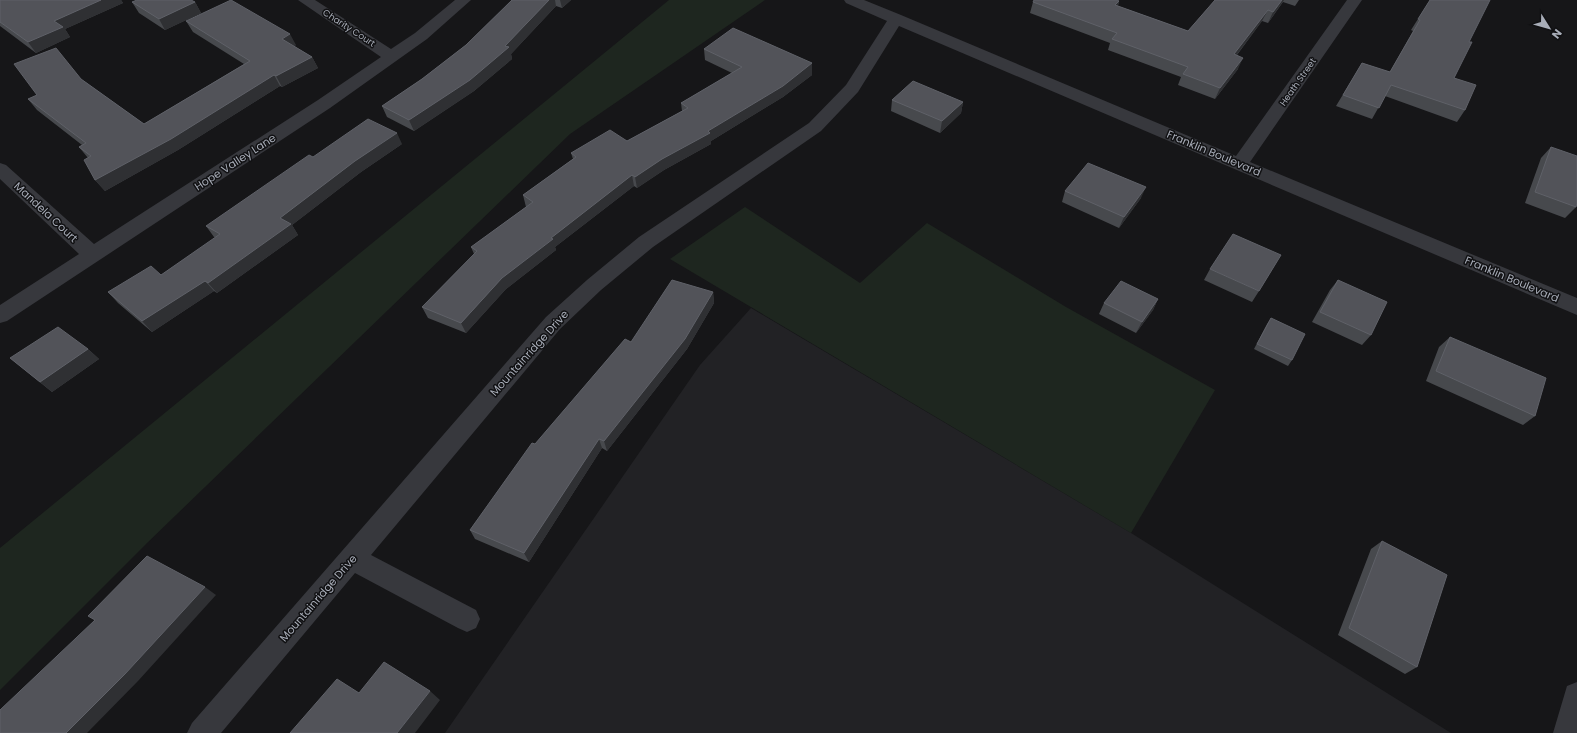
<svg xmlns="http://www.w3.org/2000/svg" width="1577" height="733" font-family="Poppins,sans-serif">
  <rect width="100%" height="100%" fill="#161618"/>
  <path fill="#222225" d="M751,308L1131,533L1451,733H445L700,365Z"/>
  <path fill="#1e261f" d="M669,0H765L570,134L146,544L0,690V548Z
    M745,207L860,283L927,223L1066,307L1215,390L1131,533L670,259Z"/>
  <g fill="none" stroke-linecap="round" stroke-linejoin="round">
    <path fill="#37383d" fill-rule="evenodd" d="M298,0H315L391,49L415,33L455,0H471L427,39L330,108L7,321L0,323V305L79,254L0,179V163L6,165L94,244L318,100L381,57Z
      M844,0H864L901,15L1236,156L1347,0H1362L1250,162L1577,298V315L899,26L858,92L821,131L653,247L601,290L560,329L371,555L476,610L480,619L476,628L467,632L458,628L355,573L221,733H187L192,723L546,317L587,280L639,237L809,123L846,85L887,21L846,3Z
      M1577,682V733H1553L1567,686Z"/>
  </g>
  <path fill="#47494d" d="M0,0H121L123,3L65,29L70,37L36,53L0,26Z
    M512,0H571L562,8L556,6L511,54L512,59L474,91L414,131L387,117L382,106L422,79L466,45Z
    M1215,0H1299L1295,6L1283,2L1268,23L1262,21L1237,55L1238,69L1215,99L1178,85L1181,77L1108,50L1110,43L1030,13L1033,2L1119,1L1118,6L1188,31Z
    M1430,0L1469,42L1454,78L1465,110L1457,122L1385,96L1372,119L1336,106L1362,63L1390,72L1413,31L1411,30Z
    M132,2H195L201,13L165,30L139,13Z
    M186,21L296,45L294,46L312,57L318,68L282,87L280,86L178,150L105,191L95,180L88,158L79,147L82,145L37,110L28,99L81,79L144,124L244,64L193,32Z
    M704,49L812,75L783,97L711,141V144L664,170L637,188L634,186L555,247L556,250L506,289L466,333L428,318L422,307L474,254L471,247L526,207L523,195L573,159L571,153L627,141L682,111L681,103L732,73L705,60Z
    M892,100L963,102L961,113L940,133L891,111Z
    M402,144L361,172L292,225L298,235L217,293L214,291L152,332L118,303L108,292L161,275L216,238L214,237L206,226L313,157Z
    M1551,147L1576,207L1565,218L1525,203L1541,158Z
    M1065,191L1141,198L1119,228L1062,202Z
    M1210,269L1259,291L1252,302L1204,280Z
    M1338,280L1371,335L1362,345L1312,322L1330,290Z
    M713,292L714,303L687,349L607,451L602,448L529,562L475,539L470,530L535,444L631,342Z
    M1158,299L1153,310L1136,333L1099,314L1104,303Z
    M1271,318L1292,360L1288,366L1254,349L1267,324Z
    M1450,337L1535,416L1523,425L1426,381L1439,347Z
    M88,349L99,359L52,392L10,358Z
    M1382,541L1417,667L1405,674L1338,635L1371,549Z"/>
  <path fill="#2f3033" d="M101,0H121L123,3L65,29L70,37L36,53L28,42L54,21Z
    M549,0H555L556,6L511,54L512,59L474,91L414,131L409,120L505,46Z
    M560,0H571L562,8Z
    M1282,0H1284L1268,23L1273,12Z
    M1119,1L1116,12L1115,5Z
    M195,2L201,13L165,30L159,19Z
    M1268,10L1262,21L1229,65L1234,54Z
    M290,34L296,45L288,50L282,39Z
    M312,57L318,68L282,87L276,76Z
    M1243,58L1238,69L1215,99L1220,88Z
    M812,63V75L783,97L711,141V144L664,170L637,188L635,177L662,159L708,131Z
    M274,75L280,86L178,150L105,191L95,180Z
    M963,102L961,113L940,133L942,121Z
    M397,133L402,144L361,172L292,225L298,235L217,293L208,283L280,218L355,161Z
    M632,175L634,186L555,247L556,250L506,289L466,333L461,323L502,278L551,238Z
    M1146,187L1141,198L1119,228L1124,217Z
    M205,281L214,291L152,332L142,321Z
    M713,292L714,303L687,349L607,451L604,441Z
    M1158,299L1153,310L1136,333L1142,322Z
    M88,349L99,359L52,392L40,382Z
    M599,439L602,448L529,562L524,553Z
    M205,587L216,595L138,681L87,733H66Z
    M430,691L440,700L415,733H397Z"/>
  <path fill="#525359" stroke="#5f6168" d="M0,0H101L54,21L63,27L28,42L0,22Z
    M137,0H191L195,2L159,19L132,2Z
    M231,0L290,34L282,39L312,57L276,76L274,75L171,139L95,180L84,160L91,156L79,147L86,143L28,99L37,95L14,64L56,48L81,79L144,124L250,61L186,21Z
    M512,0H549L505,46L509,47L470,80L409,120L382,106L422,79L466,45Z
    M1034,0H1117L1119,1L1115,5L1188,31L1215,0H1282L1273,12L1268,10L1234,54L1243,58L1220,88L1183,74L1188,67L1112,39L1117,33L1033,2Z
    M1430,0H1490L1469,42H1472L1454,78L1476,85L1465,110L1391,85L1379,108L1343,95L1362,63L1390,72L1420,20L1418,19Z
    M733,28L812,63L783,86L708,131L710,133L662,159L635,177L632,175L551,238L553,239L502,278L461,323L422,307L477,251L471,247L533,202L523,195L576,157L571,153L610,130L627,141L688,108L681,103L742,67L704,49Z
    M913,81L963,102L942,121L892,100Z
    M368,119L397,133L355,161L280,218L291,224L208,283L205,281L142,321L108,292L151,266L161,275L220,234L206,226L309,155L313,157Z
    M1551,147L1577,156V203L1576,207L1535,192Z
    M1088,163L1146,187L1124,217L1065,191Z
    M1233,234L1281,255L1259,291L1210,269Z
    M672,280L713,292L685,339L604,441L599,439L524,553L470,530L532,443L535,444L625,339L631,342Z
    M1338,280L1387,302L1371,335L1320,312Z
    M1121,281L1158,299L1142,322L1104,303Z
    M1271,318L1305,334L1292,360L1257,344Z
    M58,327L88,349L40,382L10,358Z
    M1450,337L1546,378L1535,416L1436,371Z
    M1382,541L1447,575L1417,667L1349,628Z
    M147,556L205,587L125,674L66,733H0V710L95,620L88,616Z
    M384,662L430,691L397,733H290L337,679L359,693Z"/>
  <g text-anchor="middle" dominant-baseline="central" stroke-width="3" stroke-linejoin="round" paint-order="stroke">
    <g font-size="9" fill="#a8adb8" stroke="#111113">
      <text transform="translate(349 28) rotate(33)">Charity Court</text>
      <text transform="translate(1298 82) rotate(-55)">Heath Street</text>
    </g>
    <g font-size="11" fill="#a8adb8" stroke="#111113">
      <text transform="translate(1214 153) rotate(23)">Franklin Boulevard</text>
      <text transform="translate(235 162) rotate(-33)">Hope Valley Lane</text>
      <text transform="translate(46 212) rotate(43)">Mandela Court</text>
      <text transform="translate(1512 279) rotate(23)">Franklin Boulevard</text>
      <text transform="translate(529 353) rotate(-48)">Mountainridge Drive</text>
      <text transform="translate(318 598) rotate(-49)">Mountainridge Drive</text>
    </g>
  </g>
  <g transform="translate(1549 28) rotate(127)" stroke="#111113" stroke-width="3" paint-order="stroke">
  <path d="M0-3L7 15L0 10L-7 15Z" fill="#a8adb8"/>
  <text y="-6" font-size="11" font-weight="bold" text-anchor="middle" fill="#a8adb8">N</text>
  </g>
</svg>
